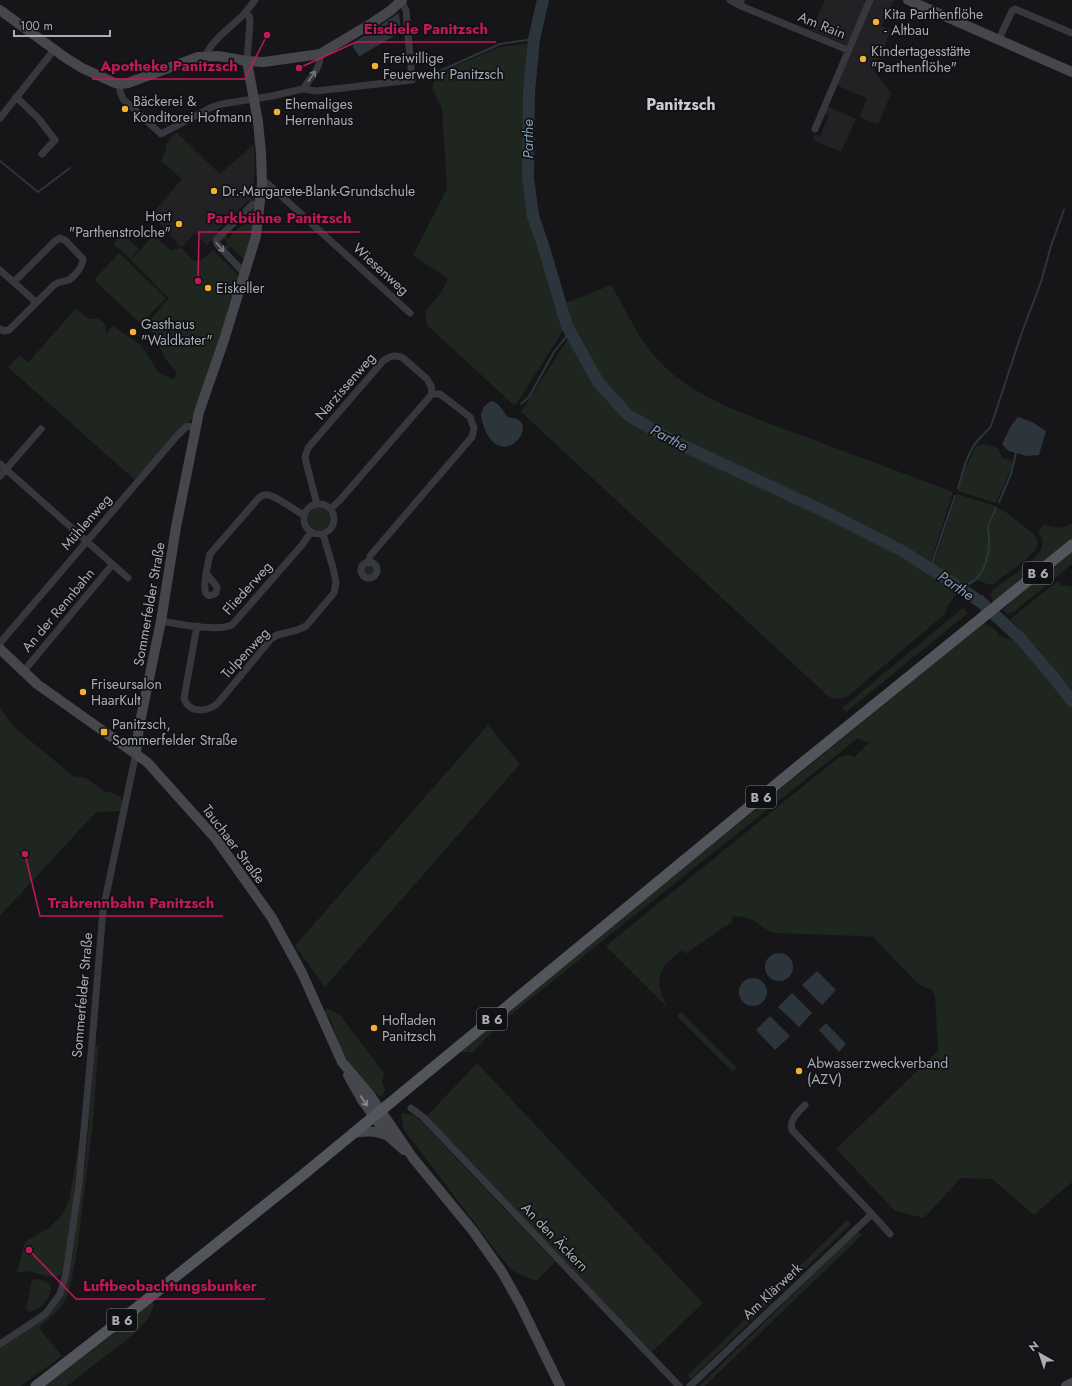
<svg xmlns="http://www.w3.org/2000/svg" width="1072" height="1386" font-family="Jost,sans-serif">
  <rect width="100%" height="100%" fill="#161618"/>
  <path fill="#222225" d="M825,0H864L871,3L873,0H894L882,26L891,30L874,71L891,93L878,125L860,117L867,98L836,85L852,47L811,30Z
    M827,106L856,119L841,152L813,140L815,134L820,136L829,115L825,113Z
    M177,133L220,174L254,144L255,161L254,188H256V199L250,203L248,201L216,232L217,234L207,245L195,233L181,248L152,214L182,179L161,161L166,154V145L171,137Z"/>
  <path fill="#1e261f" d="M532,43L525,99V175L530,217L564,329L515,406L427,325L425,311L442,291L448,279L413,255L447,189L442,108L432,88L436,74L500,47Z
    M177,133L197,155L180,171L172,170L161,161C168,150 165,141 177,133Z
    M256,209L253,234L242,266L240,264L244,260L230,246L227,250L224,247L228,243L224,239L220,243V241L225,235L228,238L252,216L249,212L251,210Z
    M122,233L139,249L131,259L113,244Z
    M153,236L171,250L181,248L194,261L202,260L213,250L240,277L194,418L184,424L135,480L8,367L20,355L28,363L76,308L88,319H99L105,325L106,333L113,326L142,346L158,372L174,380L177,372L166,360L153,333L146,325L169,298L131,260Z
    M119,253L166,298L141,324L94,280Z
    M611,285C627,311 638,339 659,361C694,400 764,421 811,439C859,457 906,474 953,492L930,564L898,546L661,431L631,413L599,377L581,348L572,326L566,303Z
    M567,340L571,342L578,357L593,379L607,397L631,421L666,441L819,512L904,559L959,591L948,605L945,614L848,696C840,699 836,700 828,696L521,412Z
    M982,444C995,447 998,445 1002,458L1014,462L996,503L958,491L965,469L976,446Z
    M957,494L995,506L1007,513L1035,535C1036,537 1038,540 1038,543C1036,556 1003,576 993,584L989,585C978,579 977,579 968,588L933,566Z
    M308 519a11 11 0 1 1 22 0a11 11 0 1 1-22 0Z
    M1072,523V540L994,603C990,598 990,593 994,589C1006,579 1039,561 1042,546C1044,540 1041,536 1038,532L1043,525C1053,527 1063,530 1072,523Z
    M1072,551V564L1014,612L1008,614L1002,610L1009,604L1008,603Z
    M362 570a8 8 0 1 1 16 0a8 8 0 1 1-16 0Z
    M1057,582L1064,586L1067,585L1072,587V691L1039,650L1010,619Z
    M963,608L968,613L846,712L842,708Z
    M984,623L996,630L999,636L1018,641L1046,671L1072,705V1182L1034,1215L992,1179L961,1178L924,1218L895,1211L836,1149L938,1051L935,996L932,990L919,985L873,937L861,936L772,933L753,920L744,917L734,916L730,919L733,921L685,954L683,950C657,968 654,978 667,1007L606,946L839,757L849,755L854,757L869,743L858,738L631,918L501,1023L473,1052H458Z
    M0,708L13,726L73,776L86,778L107,793L108,791L121,797L122,801L121,818L103,911L84,1117L66,1258L63,1274L55,1278L27,1271L17,1273L24,1245L28,1240L49,1228L61,1216L69,1201L83,1119L103,905L120,811L96,812L0,916Z
    M488,725L520,764L325,987L295,946Z
    M327,1008L339,1014L384,1073L382,1083L385,1089L382,1097C368,1092 347,1062 341,1048C335,1036 334,1022 325,1012Z
    M681,1012L736,1067L733,1072L677,1016Z
    M100,1044L98,1050L93,1123L77,1250L72,1278L68,1294L66,1299L59,1309L39,1328L62,1356L21,1386H0V1348L44,1318L61,1298L67,1283L70,1273L86,1157L95,1047Z
    M477,1063L703,1303L652,1352L426,1117Z
    M401,1113L413,1115L422,1122L555,1262L536,1281L513,1271L495,1250L403,1128Z
    M847,1220L851,1224L691,1379L688,1375Z
    M858,1231L862,1235L705,1386H699Z
    M37,1279L45,1281L51,1286C52,1298 41,1310 29,1312L26,1308L32,1280Z
    M152,1301L154,1306L148,1319L134,1334L67,1386H39Z"/>
  <path fill="#2c353c" d="M399,13L401,32L360,56H359L353,47V43Z
    M491,401C500,402 502,411 508,417C511,418 515,418 517,419C538,430 497,474 482,421C479,412 483,406 491,401Z
    M1018,417L1032,422L1046,431L1039,455L1027,456L1009,451L1002,444L1011,426Z
    M765 967a14 14 0 1 1 28 0a14 14 0 1 1-28 0Z
    M817,971L836,990L822,1005L802,985Z
    M739 992a14 14 0 1 1 28 0a14 14 0 1 1-28 0Z
    M792,993L812,1013L799,1027L778,1007Z
    M770,1016L790,1036L775,1050L756,1030Z
    M826,1023L846,1044L839,1052L819,1030Z"/>
  <g fill="none" stroke-linecap="round" stroke-linejoin="round">
    <path stroke="#2c353c" stroke-width="2" d="M435,73L500,44L534,39
      M0,161L38,192L70,168
      M521,404L529,397L554,352L570,332
      M958,488C963,472 967,453 978,440C982,435 987,432 991,426L1021,335L1041,282L1051,246L1064,210
      M999,502L1011,474L1016,453
      M930,569L955,496
      M955,584C960,584 965,585 970,583C985,576 990,552 989,537C989,534 988,531 988,528C989,520 994,515 996,508
      M971,595L983,596"/>
    <path stroke="#2c353c" stroke-width="12" d="M543,0L534,39L529,92L528,178L533,216L543,245L567,326L598,382L628,415L671,440L830,514L904,552L948,580L982,603L1021,639L1055,679L1072,701"/>
    <path stroke="#37383d" stroke-width="7" d="M730,0L741,6V0
      M741,6L848,50
      M999,39L1012,11L1015,9L1072,33
      M206,56C210,41 234,25 245,13
      M247,61L250,21L249,16L245,13L255,0
      M120,84V91L123,99L161,134L212,107L222,104L272,96L303,89C310,78 322,67 320,54
      M303,89L317,91L412,80L406,10L401,1
      M16,97L38,118L55,140L42,154
      M0,118L54,50
      M815,129L870,0
      M262,183H267L410,313
      M0,270L36,302
      M245,274L217,244L216,240L253,204L260,205
      M0,329L4,331L9,330L54,285C59,281 64,282 69,280C75,276 83,266 83,259L66,241L60,238L55,241L14,282
      M0,464L128,578
      M0,476L41,429
      M304 519a15 15 0 1 1 30 0a15 15 0 1 1-30 0Z
      M317,504L306,462L305,457L308,448L383,361C390,356 395,354 403,358L427,379L431,386L432,394
      M330,509L340,500L432,394
      M361 570a8 8 0 1 1 16 0a8 8 0 1 1-16 0Z
      M369,563L370,556L472,437L474,428L470,417L440,394H432
      M206,573L210,554L257,500C259,498 261,495 265,495C273,493 295,511 304,515
      M206,573L217,587L216,593C201,603 205,580 206,573Z
      M161,621C180,624 215,632 232,625L302,545L311,532
      M197,626L184,698C189,714 208,712 218,703L271,639L277,635L297,630L306,626L334,593L336,582L333,568L323,534
      M0,643L176,437L187,426L196,428
      M23,672L112,565
      M411,1108L423,1117L679,1386
      M872,1214L890,1234
      M0,1344L38,1319L46,1313L60,1294L66,1274L79,1184L92,1043L103,910L136,753
      M690,1386L872,1214L792,1130C789,1120 798,1112 805,1105"/>
    <path stroke="#45474d" stroke-width="10" d="M908,0L1072,72
      M0,10L66,58L82,68L115,83L120,84L128,83L198,57L218,56L247,61L264,62L320,54L372,23L390,11L402,0
      M0,649L37,684L147,762L216,839L272,918L302,973L342,1062L370,1095L413,1158L473,1231L502,1272L520,1304L560,1386
      M136,753L139,727L161,621L176,527L199,412L224,340L256,236L262,183L261,153L258,122L247,61
      M348,1075L362,1100L388,1136L404,1150
      M353,1133C368,1131 374,1130 388,1136
      M1066,1386L1072,1383"/>
    <path stroke="#53555c" stroke-width="11" d="M36,1386L125,1317L304,1174L795,769L1072,545"/>
  </g>
  <defs><path id="oneway-shaft" d="M-6 0H5M1.5-3L5.5 0L1.5 3" fill="none" stroke-width="1.6" stroke-linecap="round" stroke-linejoin="round"/></defs>
  <g stroke="#757881">
    <use href="#oneway-shaft" transform="translate(312 76) rotate(-56)"/>
    <use href="#oneway-shaft" transform="translate(220 247) rotate(49)"/>
  </g>
  <use stroke="#858993" href="#oneway-shaft" transform="translate(364 1101) rotate(57)"/>
  <g fill="#f2b134" stroke="#111113" stroke-width="1.5">
    <circle cx="876" cy="22" r="4"/>
    <circle cx="863" cy="59" r="4"/>
    <circle cx="375" cy="66" r="4"/>
    <circle cx="125" cy="109" r="4"/>
    <circle cx="277" cy="112" r="4"/>
    <circle cx="214" cy="191" r="4"/>
    <circle cx="179" cy="224" r="4"/>
    <circle cx="208" cy="288" r="4"/>
    <circle cx="133" cy="332" r="4"/>
    <circle cx="83" cy="692" r="4"/>
    <rect x="100" y="728" width="8" height="8" rx="2"/>
    <circle cx="374" cy="1028" r="4"/>
    <circle cx="799" cy="1071" r="4"/>
  </g>
  <g text-anchor="middle" dominant-baseline="central" stroke-width="3.5" stroke-linejoin="round" paint-order="stroke">
    <g fill="#111113" stroke="#7b7e86" stroke-width="1">
      <rect x="1023" y="562" width="30" height="22" rx="3"/>
      <rect x="746" y="786" width="30" height="22" rx="3"/>
      <rect x="477" y="1008" width="30" height="22" rx="3"/>
      <rect x="107" y="1309" width="30" height="22" rx="3"/>
    </g>
    <g font-size="13" font-weight="bold" fill="#a8adb8">
      <text x="1038" y="573">B 6</text>
      <text x="761" y="797">B 6</text>
      <text x="492" y="1019">B 6</text>
      <text x="122" y="1320">B 6</text>
    </g>
    <g font-size="14" fill="#a8adb8" stroke="#111113" text-anchor="start">
      <text x="884" y="14">Kita Parthenflöhe<tspan x="884" dy="16">- Altbau</tspan></text>
      <text x="871" y="51">Kindertagesstätte<tspan x="871" dy="16">"Parthenflöhe"</tspan></text>
      <text x="383" y="58">Freiwillige<tspan x="383" dy="16">Feuerwehr Panitzsch</tspan></text>
      <text x="133" y="101">Bäckerei &amp;<tspan x="133" dy="16">Konditorei Hofmann</tspan></text>
      <text x="285" y="104">Ehemaliges<tspan x="285" dy="16">Herrenhaus</tspan></text>
      <text x="222" y="191">Dr.-Margarete-Blank-Grundschule</text>
      <text x="171" y="216" text-anchor="end">Hort<tspan x="171" dy="16">"Parthenstrolche"</tspan></text>
      <text x="216" y="288">Eiskeller</text>
      <text x="141" y="324">Gasthaus<tspan x="141" dy="16">"Waldkater"</tspan></text>
      <text x="91" y="684">Friseursalon<tspan x="91" dy="16">HaarKult</tspan></text>
      <text x="112" y="724">Panitzsch,<tspan x="112" dy="16">Sommerfelder Straße</tspan></text>
      <text x="382" y="1020">Hofladen<tspan x="382" dy="16">Panitzsch</tspan></text>
      <text x="807" y="1063">Abwasserzweckverband<tspan x="807" dy="16">(AZV)</tspan></text>
    </g>
    <g font-size="14" fill="#a8adb8" stroke="#111113">
      <text transform="translate(822 25) rotate(22)">Am Rain</text>
      <text transform="translate(381 269) rotate(42)">Wiesenweg</text>
      <text transform="translate(345 386) rotate(-49)">Narzissenweg</text>
      <text transform="translate(86 522) rotate(-49)">Mühlenweg</text>
      <text transform="translate(247 588) rotate(-48)">Fliederweg</text>
      <text transform="translate(149 604) rotate(-80)">Sommerfelder Straße</text>
      <text transform="translate(58 610) rotate(-50)">An der Rennbahn</text>
      <text transform="translate(245 653) rotate(-47)">Tulpenweg</text>
      <text transform="translate(234 844) rotate(53)">Tauchaer Straße</text>
      <text transform="translate(82 995) rotate(-85)">Sommerfelder Straße</text>
      <text transform="translate(555 1237) rotate(46)">An den Äckern</text>
      <text transform="translate(772 1291) rotate(-43)">Am Klärwerk</text>
    </g>
    <g font-size="15" font-style="italic" fill="#7f9bb3" stroke="#111113">
      <text transform="translate(528 139) rotate(-90)">Parthe</text>
      <text transform="translate(669 438) rotate(28)">Parthe</text>
      <text transform="translate(956 586) rotate(34)">Parthe</text>
    </g>
    <g font-size="16" font-weight="bold" fill="#c9ccd4" stroke="#111113">
      <text x="681" y="104">Panitzsch</text>
    </g>
  </g>
  <path fill="none" stroke="#c2185b" stroke-width="1.5" d="M299 68L356 42H496M267 35L245 79H92M198 281L199 232H360M25 854L40 916H223M29 1250L76 1299H265"/>
  <g fill="#c2185b" stroke="#111113" stroke-width="1.5">
    <circle cx="299" cy="68" r="4"/>
    <circle cx="267" cy="35" r="4"/>
    <circle cx="198" cy="281" r="4"/>
    <circle cx="25" cy="854" r="4"/>
    <circle cx="29" cy="1250" r="4"/>
  </g>
  <g font-size="15" text-anchor="middle" font-weight="bold" fill="#c2185b" stroke="#111113" stroke-width="3.5" stroke-linejoin="round" paint-order="stroke">
    <text x="426" y="34">Eisdiele Panitzsch</text>
    <text x="169" y="71">Apotheke Panitzsch</text>
    <text x="279" y="223">Parkbühne Panitzsch</text>
    <text x="131" y="908">Trabrennbahn Panitzsch</text>
    <text x="170" y="1291">Luftbeobachtungsbunker</text>
  </g>
  <g transform="translate(1040 1354) rotate(321)" stroke="#111113" stroke-width="3" paint-order="stroke">
  <path d="M0-3L7 15L0 10L-7 15Z" fill="#a8adb8"/>
  <text y="-6" font-size="11" font-weight="bold" text-anchor="middle" fill="#a8adb8">N</text>
  </g>
  <path d="M14 30v6h96v-6" fill="none" stroke="#a8adb8" stroke-width="2"/>
  <text x="20" y="30" font-size="12" fill="#a8adb8" stroke="#111113" stroke-width="3" paint-order="stroke">100 m</text>
</svg>
